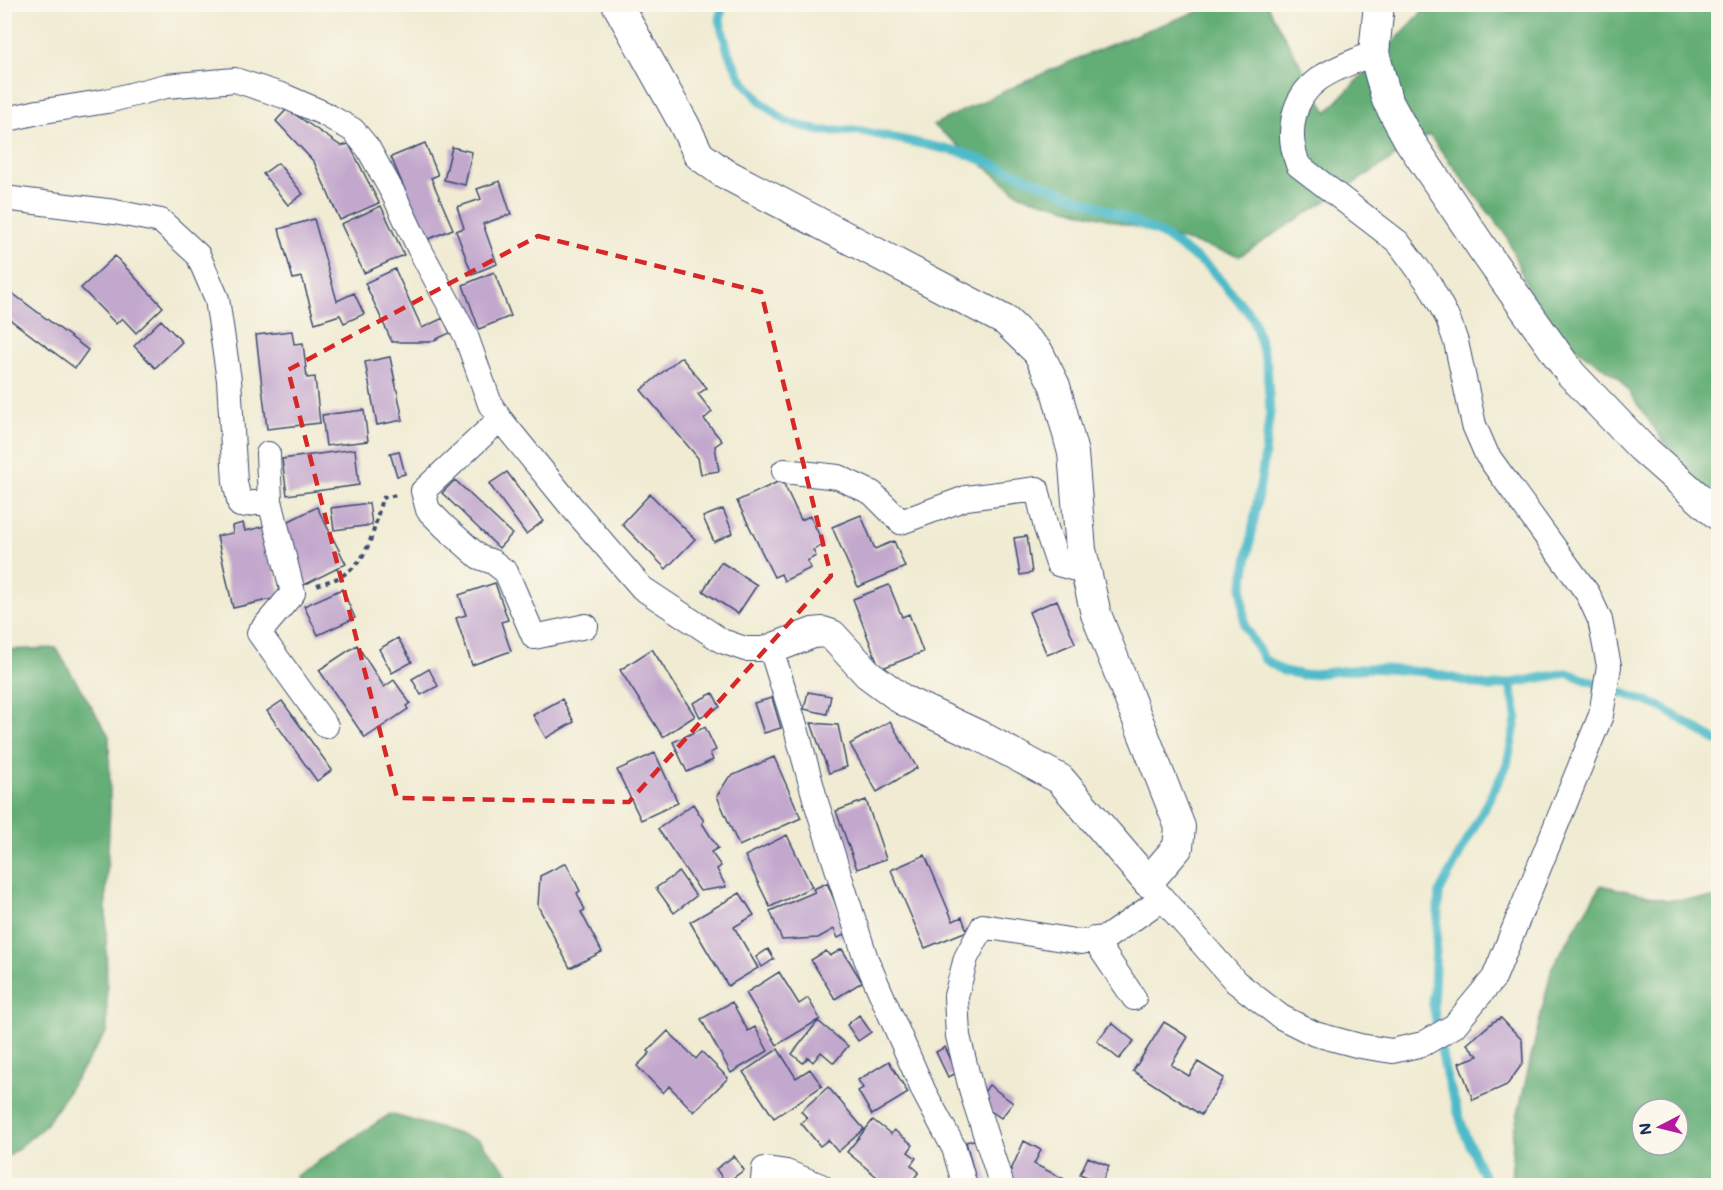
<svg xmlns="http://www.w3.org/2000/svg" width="1723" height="1190" font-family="Mali,sans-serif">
  <rect width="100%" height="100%" fill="#fbf7ec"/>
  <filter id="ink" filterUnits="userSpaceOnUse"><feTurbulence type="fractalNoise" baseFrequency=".0167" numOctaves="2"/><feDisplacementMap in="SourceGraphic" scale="12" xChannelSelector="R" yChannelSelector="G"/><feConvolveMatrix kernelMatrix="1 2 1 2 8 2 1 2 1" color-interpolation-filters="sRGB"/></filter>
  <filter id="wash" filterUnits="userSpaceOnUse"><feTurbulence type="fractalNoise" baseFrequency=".008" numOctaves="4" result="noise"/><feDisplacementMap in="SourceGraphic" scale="24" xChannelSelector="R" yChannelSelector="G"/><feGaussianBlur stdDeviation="1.35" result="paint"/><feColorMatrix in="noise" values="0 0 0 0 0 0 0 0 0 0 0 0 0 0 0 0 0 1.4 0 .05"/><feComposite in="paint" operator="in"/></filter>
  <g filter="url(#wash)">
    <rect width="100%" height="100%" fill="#f0ebd2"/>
    <path fill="#63ae76" stroke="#3f6e6a" stroke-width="1.5" fill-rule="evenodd" d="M1217,5H1267L1327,112L1424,10L1427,5H1718V504L1682,468L1620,379L1543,326L1506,235L1429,135L1240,256L1020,195L933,125C1026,80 1119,38 1217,5Z
      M56,648L109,736L110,808L106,895L107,1031L46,1125L5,1159V650Z
      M1601,885L1667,900L1718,898V1185H1511L1513,1135L1552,967ZM1642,1109H1678V1145H1642Z
      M390,1114L479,1140L519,1185H294L296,1176Z"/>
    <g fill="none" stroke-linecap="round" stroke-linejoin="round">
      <path stroke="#4ebac9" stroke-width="9" d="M722,4L720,22L728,52L742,79L761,102L785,121L819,131H861L964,153L1101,207L1158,232L1209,267L1253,318L1267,365L1270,412L1263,468L1242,590L1245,627L1264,659L1283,671L1303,675L1369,668L1427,672L1490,687L1567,673L1659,706L1718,742
        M1488,1186L1465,1134L1446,1075L1433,1005L1439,893L1507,765L1517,716L1510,684"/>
    </g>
    <g id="blocks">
      <path fill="#c3a8cd" d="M287,109L341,146L349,144L379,203L340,220L314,162L276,121Z
        M425,143L438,175L431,178L453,229L426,240L391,157Z
        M452,147L472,152L465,185L444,180Z
        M278,163L303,194L288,205L263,174Z
        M500,181L511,214L483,224L497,264L472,274L456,231L464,228L457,207L481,199L477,189Z
        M381,206L404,255L364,273L341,224Z
        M314,219L337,301L354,293L364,314L344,323L340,315L315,323L302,277L293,279L279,229Z
        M115,256L163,307L136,333L122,318L116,324L81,288Z
        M395,269L422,328L443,318L450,333L430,342H392L365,283Z
        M494,272L511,316L479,329L463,285Z
        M12,293L88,350L75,368L4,315V303Z
        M161,320L182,342L155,368L134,346Z
        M292,331L294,344L303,343L307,378L315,377L320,423L267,429L256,335Z
        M390,357L403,420L377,425L365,362Z
        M681,357L707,388L698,394L712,412L704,419L722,441L715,446L719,471L701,474L698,458L641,390Z
        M364,410L368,441L326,446L322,415Z
        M355,449L359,485L287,495L282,459Z
        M399,451L405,474L397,476L390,453Z
        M507,472L543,521L526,534L489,484Z
        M455,480L512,534L499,548L442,493Z
        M782,480L801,520L810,516L824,545L813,550L816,556L807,561L811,568L784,581L781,574L774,577L737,501Z
        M650,494L695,539L666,569L622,524Z
        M369,503L372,525L334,530L331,508Z
        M317,507L346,564L304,585L286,548L283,524Z
        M723,509L733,533L714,542L703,517Z
        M861,515L875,549L894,541L905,567L858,587L832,527Z
        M243,523L245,531L266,526L281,597L233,608L217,536L233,533L232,526Z
        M1027,536L1032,573L1020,575L1014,538Z
        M721,562L757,585L738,614L703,591Z
        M495,583L508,620L501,622L511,651L472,665L456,618L466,615L459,595Z
        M889,585L902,617L909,614L923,652L880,669L853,599Z
        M342,589L355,618L318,635L304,606Z
        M1057,600L1075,643L1047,655L1029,612Z
        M398,638L412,662L392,673L379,649Z
        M357,645L384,687L394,680L410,703L406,706L408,709L365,738L319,670Z
        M652,649L695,716L663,737L620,670Z
        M429,669L438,686L421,695L412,679Z
        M808,692L831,696L827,714L804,709Z
        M713,693L720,707L700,717L693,703Z
        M772,698L781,728L764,733L754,703Z
        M562,699L574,722L546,738L533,715Z
        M282,701L332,770L317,781L267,711Z
        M890,721L917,768L877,792L850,744Z
        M811,723L838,725L847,767L829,773Z
        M705,727L716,750L710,753L713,760L687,772L673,742Z
        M655,753L678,803L641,820L617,770Z
        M774,757L801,818L739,846L717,796L729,777Z
        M866,800L886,859L857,869L836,811Z
        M693,804L704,821L702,823L718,848L711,852L721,866L717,869L726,887L700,891L658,829Z
        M787,835L812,887L770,907L745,856Z
        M925,855L953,921L962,917L967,931L925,948L891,870Z
        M566,863L580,891L577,893L585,910L581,912L602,952L570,968L538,906L540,876Z
        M679,872L696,896L674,913L656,888Z
        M827,883L848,933L838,938L834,929L818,938L782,940L770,911L815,892L813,889Z
        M740,893L754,915L734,927L758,968L728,986L690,922Z
        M768,949L774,959L762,967L756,957Z
        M842,949L862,982L835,999L811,960L826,951L830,956Z
        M779,972L799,1004L808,998L820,1019L777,1045L746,993Z
        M732,1002L748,1031L755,1027L768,1051L731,1073L701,1019Z
        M859,1015L871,1032L858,1041L847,1025Z
        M1501,1018L1522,1040L1523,1063L1507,1085L1473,1100L1459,1063L1478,1056L1467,1044L1493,1022Z
        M818,1021L848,1046L834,1063L821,1052L813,1062L808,1057L803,1063L792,1054Z
        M1164,1022L1188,1037L1171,1065L1189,1076L1198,1062L1224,1078L1201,1115L1133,1071Z
        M1112,1023L1134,1041L1119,1059L1097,1041Z
        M668,1031L696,1059L702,1052L728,1078L694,1112L669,1086L663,1093L637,1066L650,1053L648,1051Z
        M945,1047L957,1073L948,1077L936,1052Z
        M778,1049L796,1078L810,1069L822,1086L774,1118L743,1072Z
        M889,1061L908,1093L872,1115L858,1091L863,1088L858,1080Z
        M989,1085L1013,1103L1001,1118L988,1109L982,1095Z
        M828,1087L864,1129L838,1152L828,1140L820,1146L801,1123L807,1118L801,1111Z
        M873,1120L891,1134L894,1130L913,1145L908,1152L916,1158L911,1165L919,1172L908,1186H888L847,1152Z
        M978,1139L989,1181L977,1184L966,1142Z
        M1024,1141L1041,1150L1034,1164L1078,1186H1016V1184L1007,1179Z
        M734,1156L744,1170L726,1183L716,1169Z
        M1088,1157L1109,1166L1100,1186L1087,1185L1090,1178L1080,1174Z"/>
    </g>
  </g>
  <g filter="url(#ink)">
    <use href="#blocks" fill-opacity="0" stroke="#3b4b6f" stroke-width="1.5"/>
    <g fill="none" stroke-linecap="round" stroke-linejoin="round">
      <g stroke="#3b4b6f" stroke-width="26">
        <path id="minor" d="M4,120L38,112L107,101L166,86L235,80L284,96L323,113L353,130L368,148L394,195L419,248L466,336L490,404L500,419L570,505L642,588L722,641L745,649H771L795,725L816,802L866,959L924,1092L954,1148L965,1186
          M4,198L115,212L161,221L198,255L217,299L229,380L235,482L240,505L270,501
          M500,419L423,491L428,510L446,528L479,557L493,562L506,572L534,637L586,626
          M268,454L270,501L293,593L259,633L326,726
          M784,471L838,477L872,493L901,522L966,498L1037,489L1046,528L1058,564L1086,572
          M1148,882L1236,982L1281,1017L1315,1034L1360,1046L1392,1051L1423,1044L1454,1026L1494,978L1601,715L1609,666L1600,620L1588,594L1487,455L1474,425L1456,342L1448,319L1430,285L1398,242L1298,165C1292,147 1290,134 1294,116C1303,76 1340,68 1374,53
          M1094,939L1134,998
          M767,1186L763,1180L764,1169L786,1172L821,1186
          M1002,1186L972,1093L958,1036L956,996L966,958L983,926L1081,942L1107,937L1162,899"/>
      </g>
      <g stroke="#3b4b6f" stroke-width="32">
        <path id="tertiary" d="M617,4L684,124L699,155L722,172L1006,321L1038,352L1055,386L1073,453L1081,550L1096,614L1180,827L1178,847L1148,882L1060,779L980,736L903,700L868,674L832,635L823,632L813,633L771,649
          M1379,4L1374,53L1387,100L1409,140L1482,248L1571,374L1641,447L1718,515"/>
      </g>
      <path stroke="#3b4b6f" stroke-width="4" stroke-dasharray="4.5 4.5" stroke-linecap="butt" d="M317,585C325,582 336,580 343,575C370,560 375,525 382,498L397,495"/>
      <use href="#minor" stroke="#fff" stroke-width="24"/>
      <use href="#tertiary" stroke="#fff" stroke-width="30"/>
    </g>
  </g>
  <path fill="none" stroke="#d62828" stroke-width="4.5" stroke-dasharray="12 8" stroke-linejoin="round" d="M538,236L761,292L831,576L629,802L397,798L288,370Z"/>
  <rect width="1723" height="1190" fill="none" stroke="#fbf7ec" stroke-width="24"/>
  <g transform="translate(1660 1127) rotate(263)"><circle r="28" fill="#fbf7ec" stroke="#a1a7b3" stroke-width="1.5"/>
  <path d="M0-4.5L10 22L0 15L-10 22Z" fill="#b5179e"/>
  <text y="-9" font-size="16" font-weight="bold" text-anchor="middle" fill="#1b2f5e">N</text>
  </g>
</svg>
